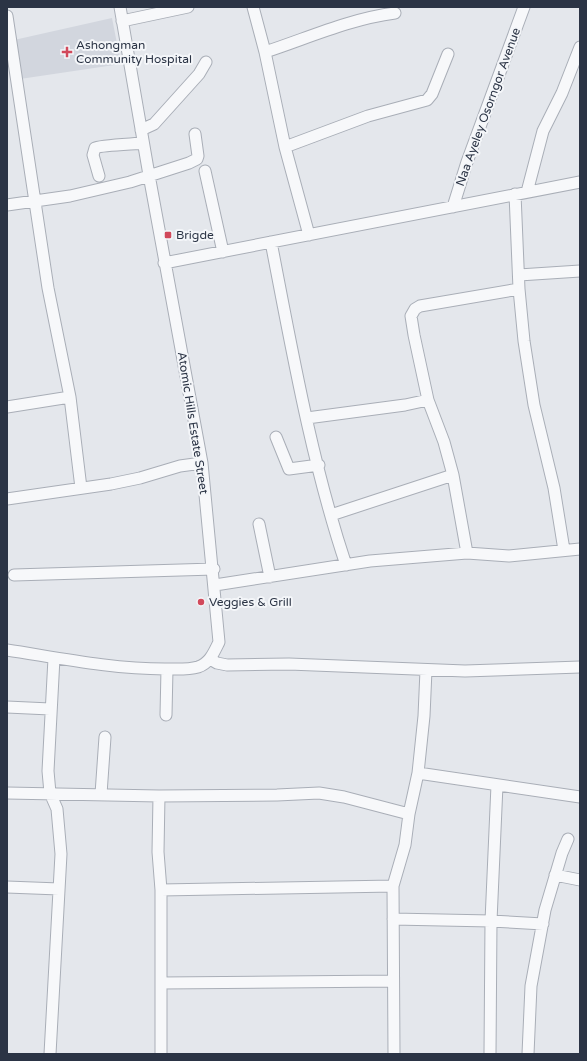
<svg xmlns="http://www.w3.org/2000/svg" width="587" height="1061" font-family="'Varela Round',sans-serif">
  <rect width="100%" height="100%" fill="#e4e7ec"/>
  <path fill="#d2d6de" d="M112,18L121,64L20,79L14,40Z"/>
  <g fill="none" stroke-linecap="round" stroke-linejoin="round">
    <g stroke="#a9aeb7" stroke-width="13">
      <path id="minor" d="M253,7L265,52L285,147L309,235
        M7,16L48,288L70,397L81,488
        M122,21L188,7
        M265,52C308,38 349,19 395,13
        M141,130L154,124L199,74L206,62
        M285,147L368,116L427,100L432,94L448,54
        M205,171L223,252
        M99,176L93,155L95,148C100,145 134,144 143,143
        M527,192L543,131L562,93L580,47
        M515,194L519,289L524,341L534,405L554,488L564,550
        M7,205L70,196L130,182L189,163L197,159L198,156L195,134
        M453,207L467,162L524,7
        M271,242C292,350 311,460 346,565
        M164,263L580,182
        M519,275L580,271
        M7,407L70,397
        M307,418L405,405L428,400
        M276,437L289,469L319,465
        M7,499L111,484L140,478L180,466L202,463
        M331,515L453,475
        M259,524L270,577
        M467,553L453,475L444,442L428,400L414,335L411,316L415,309L420,306L519,289
        M14,575L214,569
        M215,585L370,561L467,553L509,556L580,549
        M7,650C59,658 112,669 165,669C176,669 188,670 198,667C210,663 214,652 219,642L202,463L149,175L120,7
        M210,659L217,663L227,665L289,664L465,671L580,667
        M7,707L50,709
        M166,715L167,669
        M418,773L580,797
        M497,785L491,921L543,924
        M7,793L159,796L277,795L319,793L344,797L409,814
        M101,794L105,737
        M159,796L158,852L161,890V1054
        M555,875L580,880
        M7,887L59,889
        M161,890L393,886
        M393,919L491,921L490,1054
        M161,983L393,981
        M50,1054L61,854L57,809L50,793L48,771L54,658
        M394,1054L393,886L405,845L409,814L418,773L424,716L426,670
        M528,1054L531,986L545,910L562,853L568,839"/>
    </g>
    <use href="#minor" stroke="#f7f8fa" stroke-width="11"/>
  </g>
  <g fill="#d1495b" stroke="#f4f6f9" stroke-width="1.5">
    <path d="M65 46h4v4h4v4h-4v4h-4v-4h-4v-4h4z"/>
    <rect x="164" y="231" width="8" height="8" rx="2"/>
    <circle cx="201" cy="602" r="4"/>
  </g>
  <g text-anchor="middle" dominant-baseline="central" stroke-width="4" stroke-linejoin="round" paint-order="stroke">
    <g font-size="12" fill="#2b3445" stroke="#f4f6f9" text-anchor="start">
      <text x="76" y="45">Ashongman<tspan x="76" dy="14">Community Hospital</tspan></text>
      <text x="176" y="235">Brigde</text>
      <text x="209" y="602">Veggies &amp; Grill</text>
    </g>
    <g font-size="12" fill="#2b3445" stroke="#f4f6f9">
      <text transform="translate(488 107) rotate(-70)">Naa Ayeley Osorngor Avenue</text>
      <text transform="translate(193 423) rotate(81)">Atomic Hills Estate Street</text>
    </g>
  </g>
  <rect width="587" height="1061" fill="none" stroke="#2b3445" stroke-width="16"/>
</svg>
